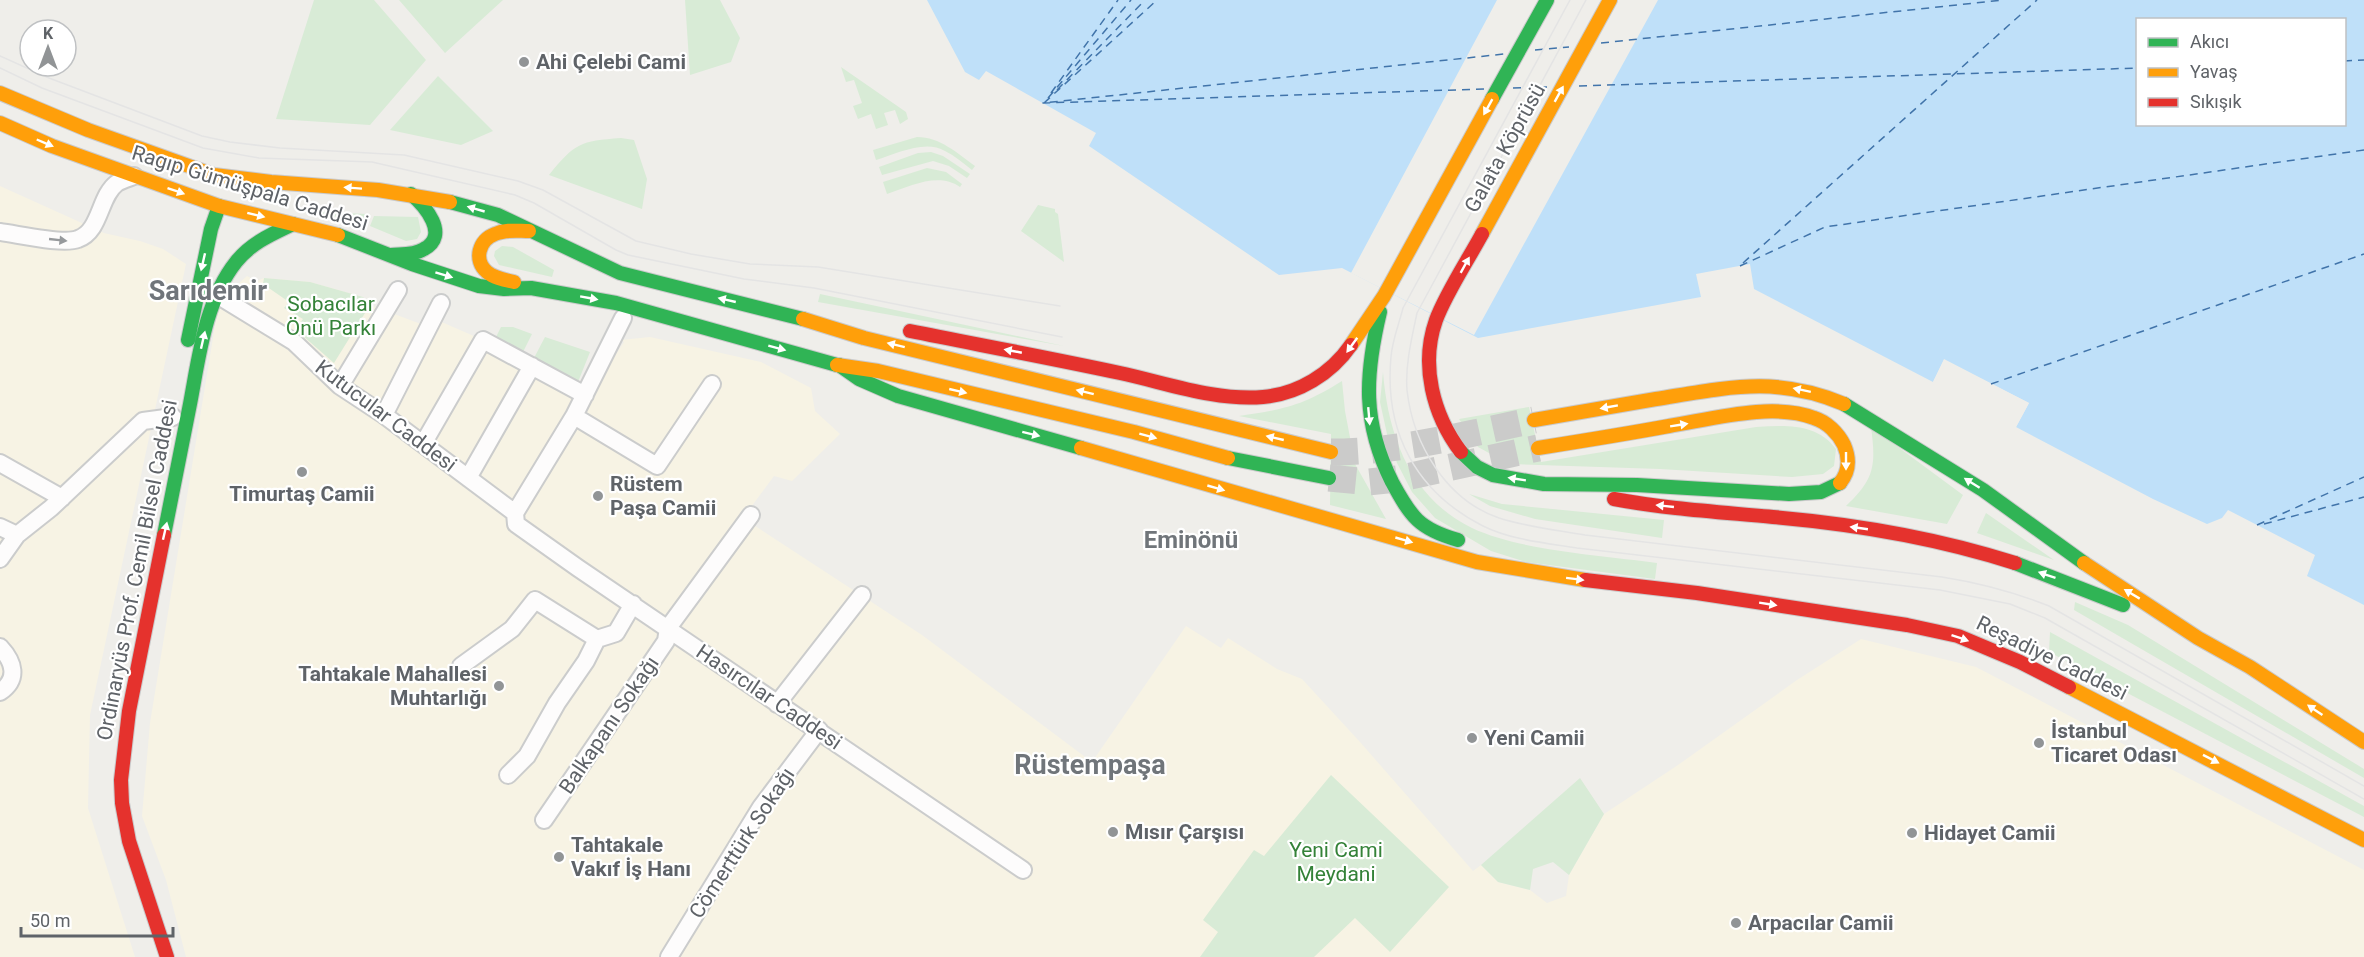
<svg xmlns="http://www.w3.org/2000/svg" width="2364" height="957" font-family="Roboto,sans-serif">
  <rect width="100%" height="100%" fill="#efeeea"/>
  <path fill="#f7f3e4" d="M0,186L104,233L140,241L163,249L186,264L90,715L88,808L135,957H0Z
    M247,276L257,281L264,278L310,282L363,297L370,305L429,327L437,320L483,340L588,396L624,342L621,340L650,337L761,362L811,388L815,411L840,434L792,481L774,476L743,518L922,635L1092,762L1186,626L1221,648L1228,638L1277,669L1302,679L1360,742L1473,871L1481,865L1498,882L1530,890L1547,903L1566,896L1569,875L1604,814L1678,765L1797,680L1861,639L1976,667L2364,870V957H186L166,880L142,816L150,723L219,301Z"/>
  <path fill="#d8ebd6" d="M314,0H374L426,60L370,125L276,119Z
    M399,0H503L445,53Z
    M685,0H720L740,38L731,62L690,75Z
    M841,67L906,112L908,119L900,124L895,110L884,113L888,125L876,129L871,114L858,119L853,106L862,103L854,80L846,82Z
    M438,76L493,131L461,145L390,130Z
    M917,137C940,137 957,153 975,166L972,170C963,163 955,156 945,151C925,139 896,154 876,160L873,150Z
    M621,138L634,140L647,179L642,209L549,175C575,143 580,141 621,138Z
    M931,152L943,156L970,174L967,178L949,166L933,161L882,175L879,167L918,153Z
    M927,168L946,172L962,184L960,187C938,172 911,186 887,194L883,182Z
    M1038,205L1055,209V212L1058,214L1064,262L1021,231Z
    M299,211L367,214L361,225Z
    M374,216L418,217L421,232L417,239L406,241L370,226Z
    M502,246L513,247L554,270L552,277L499,265L494,256L495,251Z
    M264,278L310,282L363,297L370,305L334,363L295,329L303,319L284,308L289,302L263,284Z
    M820,294L1064,346L818,302Z
    M501,327H513L532,334L523,352L495,339Z
    M545,337L590,352L578,382L534,358Z
    M1383,372C1388,435 1410,498 1472,528C1521,551 1601,555 1657,563L1655,579L1526,562L1491,551L1435,518L1412,492L1397,463L1387,434L1380,402Z
    M1342,381L1345,411L1355,464L1386,519L1330,505L1331,434L1239,416C1285,409 1302,406 1342,381Z
    M1529,407L1541,462L1756,427C1786,425 1817,423 1836,449L1834,466L1823,474L1792,477L1660,469L1509,464L1478,447L1459,419Z
    M1871,427L1963,495L1947,524L1846,506C1875,479 1876,465 1871,427Z
    M1469,494L1502,504L1664,520L1662,538L1535,519L1490,506Z
    M1986,513L2054,560L1977,533Z
    M2075,602L2128,625L2364,769V778L2074,610Z
    M2050,632L2364,806V817L2049,652Z
    M1331,775L1449,887L1390,952L1355,918L1314,957H1200L1218,932L1203,920L1254,850L1264,856Z
    M1580,778L1604,814L1569,875L1553,862L1533,869L1530,890L1498,882L1481,865Z"/>
  <path fill="#bfe0f9" fill-rule="evenodd" d="M927,0H2364V605L2307,576L2315,555L2228,510L2222,518L2207,524L2153,499L2016,427L2029,403L1944,360L1933,382L1754,289L1750,264L1696,274L1701,297L1478,338L1342,268L1279,275L1089,146L1096,133L986,71L979,80L965,72ZM2138,20H2344V124H2138Z"/>
  <path fill="#efeeea" d="M1497,0H1658L1474,335L1351,273Z
    M1944,359L2029,403L2016,427L2013,428L2025,404L1946,363L1934,385L1933,382Z"/>
  <g fill="none" stroke-linecap="round" stroke-linejoin="round">
    <path stroke="#4174aa" stroke-width="1.5" stroke-dasharray="8 6" stroke-linecap="butt" d="M1601,43L2003,0
      M1535,50L1569,47
      M2344,61L2364,60
      M1579,86L2138,68
      M1513,88L1547,87
      M1484,89L1043,103L1504,54
      M1057,90L1145,0
      M1051,93L1118,0
      M1048,98L1131,0
      M1044,103L1157,0
      M1743,263L2037,0
      M1740,266L1825,227L2364,150
      M1991,384L2364,254
      M2264,524L2364,497
      M2257,525L2364,477"/>
    <path stroke="#cbcbca" stroke-width="27" stroke-dasharray="27 14" stroke-linecap="butt" d="M1331,452C1400,452 1467,434 1534,420
      M1329,478L1369,482L1397,479L1538,448"/>
    <g stroke="#cbcccc" stroke-width="20">
      <path id="street" d="M0,232C17,234 63,245 78,239C101,231 99,196 117,183C122,180 129,178 134,176
        M217,295L294,342L340,386L384,415L515,513L516,524L578,568L1023,870
        M340,386L398,290
        M384,415L441,303
        M574,416L657,466L712,384
        M423,444L483,340L585,395
        M0,463L62,498
        M468,478L532,366
        M515,513L574,416L623,318
        M0,527L17,535
        M0,559L17,535L51,508L143,421L173,417
        M0,647C14,662 19,679 0,692
        M461,666L512,629L535,600L597,639
        M777,704L862,595
        M508,775L527,756L557,703L586,661L597,639L616,633L633,604
        M544,820L666,641L668,628L751,515
        M669,957L761,807L819,730"/>
    </g>
    <g stroke="#cacacb" stroke-width="16">
      <path id="fast" d="M1492,99L1547,0
        M450,202L498,215L620,273L803,319
        M338,235L412,264L479,286L504,289L531,288L616,303L837,365
        M391,255C402,254 415,255 424,249C450,235 425,206 411,194
        M1380,312C1365,375 1362,422 1392,482C1411,517 1419,529 1458,540
        M188,340L211,229L219,206
        M839,365L859,379L898,396L1081,448
        M1844,404L1983,490L2084,563
        M1461,452L1477,467L1493,475L1544,484L1637,485L1789,494L1821,492L1840,483
        M1228,458L1329,478
        M164,535C173,491 181,448 190,404C199,357 205,301 236,262C251,243 272,234 293,224
        M2015,563L2123,605"/>
    </g>
    <g stroke="#cacacb" stroke-width="16">
      <path id="slow" d="M0,93L88,130L214,175L271,182L378,190L450,202
        M0,123L52,146L219,206L338,235
        M1482,234L1610,0
        M514,282C505,280 494,278 487,272C473,260 479,240 495,234C506,229 518,231 529,231
        M803,319L864,338L1331,452
        M1351,345L1384,296L1492,99
        M837,365L878,371L1134,432L1228,458
        M1534,420C1575,413 1615,406 1656,399C1725,388 1777,375 1844,404
        M1081,448L1477,562L1585,580
        M1538,448C1582,441 1626,434 1669,426C1712,419 1773,402 1814,418C1827,422 1838,433 1844,445C1850,459 1849,472 1840,483
        M2084,563L2198,638L2250,667L2364,742
        M2069,687L2364,840"/>
    </g>
    <g stroke="#cacacb" stroke-width="16">
      <path id="jam" d="M910,331C980,345 1050,358 1120,373C1167,383 1215,401 1263,397C1298,394 1331,374 1351,345
        M1461,452C1433,415 1420,365 1436,320C1446,293 1468,260 1482,234
        M1614,499C1667,509 1720,512 1773,517C1854,524 1937,538 2015,563
        M164,535L129,711L121,780L122,803L129,841L167,957
        M1585,580L1697,593L1907,625L1958,636L2020,662L2069,687"/>
    </g>
    <use href="#street" stroke="#fdfcfc" stroke-width="16"/>
    <use href="#fast" stroke="#30b455" stroke-width="14"/>
    <use href="#slow" stroke="#ff9f0a" stroke-width="14"/>
    <use href="#jam" stroke="#e5322d" stroke-width="14"/>
    <path stroke="#e4e4e4" stroke-width="1.5" d="M1570,0L1403,308C1399,324 1392,341 1391,357C1384,432 1416,492 1483,526C1511,540 1546,543 1577,548L1940,590L2010,604L2045,618L2364,799
      M1586,0L1417,313C1412,337 1405,365 1407,390C1413,444 1446,500 1499,518C1527,527 1557,530 1585,535L1942,577C1980,583 2014,592 2049,606L2364,786
      M0,56L49,78L202,136L230,142L280,148L404,155L518,181L543,190L636,241L691,254L750,264L818,267L1060,306
      M0,68L42,88L203,148L259,158L372,162L515,195L534,203L616,250L628,255L744,279L814,288L1062,337"/>
  </g>
  <defs><path id="oneway-solid" d="M-6-.8H1V-3.2L6.5 0L1 3.2V.8H-6Z" transform="scale(1.5)"/></defs>
  <g fill="#fff">
    <use href="#oneway-solid" transform="translate(1559 94) rotate(-61)"/>
    <use href="#oneway-solid" transform="translate(1488 107) rotate(119)"/>
    <use href="#oneway-solid" transform="translate(45 143) rotate(23)"/>
    <use href="#oneway-solid" transform="translate(353 188) rotate(-176)"/>
    <use href="#oneway-solid" transform="translate(176 191) rotate(19)"/>
    <use href="#oneway-solid" transform="translate(476 209) rotate(-164)"/>
    <use href="#oneway-solid" transform="translate(256 215) rotate(14)"/>
    <use href="#oneway-solid" transform="translate(203 262) rotate(103)"/>
    <use href="#oneway-solid" transform="translate(1465 265) rotate(-61)"/>
    <use href="#oneway-solid" transform="translate(444 275) rotate(17)"/>
    <use href="#oneway-solid" transform="translate(589 298) rotate(10)"/>
    <use href="#oneway-solid" transform="translate(727 300) rotate(-167)"/>
    <use href="#oneway-solid" transform="translate(203 340) rotate(-77)"/>
    <use href="#oneway-solid" transform="translate(896 345) rotate(-166)"/>
    <use href="#oneway-solid" transform="translate(1352 345) rotate(126)"/>
    <use href="#oneway-solid" transform="translate(777 348) rotate(15)"/>
    <use href="#oneway-solid" transform="translate(1013 351) rotate(-169)"/>
    <use href="#oneway-solid" transform="translate(1802 390) rotate(-168)"/>
    <use href="#oneway-solid" transform="translate(958 391) rotate(13)"/>
    <use href="#oneway-solid" transform="translate(1085 392) rotate(-166)"/>
    <use href="#oneway-solid" transform="translate(1609 407) rotate(170)"/>
    <use href="#oneway-solid" transform="translate(1369 416) rotate(85)"/>
    <use href="#oneway-solid" transform="translate(1679 425) rotate(-9)"/>
    <use href="#oneway-solid" transform="translate(1031 434) rotate(14)"/>
    <use href="#oneway-solid" transform="translate(1148 436) rotate(15)"/>
    <use href="#oneway-solid" transform="translate(1275 438) rotate(-167)"/>
    <use href="#oneway-solid" transform="translate(1846 461) rotate(90)"/>
    <use href="#oneway-solid" transform="translate(1517 479) rotate(-171)"/>
    <use href="#oneway-solid" transform="translate(1972 483) rotate(-148)"/>
    <use href="#oneway-solid" transform="translate(1216 488) rotate(16)"/>
    <use href="#oneway-solid" transform="translate(1665 506) rotate(-174)"/>
    <use href="#oneway-solid" transform="translate(1859 528) rotate(-172)"/>
    <use href="#oneway-solid" transform="translate(165 531) rotate(-77)"/>
    <use href="#oneway-solid" transform="translate(1404 540) rotate(16)"/>
    <use href="#oneway-solid" transform="translate(2047 575) rotate(-161)"/>
    <use href="#oneway-solid" transform="translate(1575 579) rotate(7)"/>
    <use href="#oneway-solid" transform="translate(2132 594) rotate(-149)"/>
    <use href="#oneway-solid" transform="translate(1768 604) rotate(9)"/>
    <use href="#oneway-solid" transform="translate(1960 638) rotate(19)"/>
    <use href="#oneway-solid" transform="translate(2315 710) rotate(-146)"/>
    <use href="#oneway-solid" transform="translate(2211 759) rotate(27)"/>
  </g>
  <use fill="#96999c" href="#oneway-solid" transform="translate(58 240) rotate(6)"/>
  <g fill="#919496" stroke="#fff" stroke-width="2">
    <circle cx="524" cy="62" r="6"/>
    <circle cx="302" cy="472" r="6"/>
    <circle cx="598" cy="496" r="6"/>
    <circle cx="499" cy="686" r="6"/>
    <circle cx="1472" cy="738" r="6"/>
    <circle cx="2039" cy="743" r="6"/>
    <circle cx="1113" cy="832" r="6"/>
    <circle cx="1912" cy="833" r="6"/>
    <circle cx="559" cy="857" r="6"/>
    <circle cx="1736" cy="923" r="6"/>
  </g>
  <g text-anchor="middle" dominant-baseline="central" stroke-width="4.5" stroke-linejoin="round" paint-order="stroke">
    <g font-size="21" font-weight="bold" fill="#5f6368" stroke="#fff" text-anchor="start">
      <text x="536" y="62">Ahi Çelebi Cami</text>
      <text x="610" y="484">Rüstem<tspan x="610" dy="24">Paşa Camii</tspan></text>
      <text x="302" y="494" text-anchor="middle">Timurtaş Camii</text>
      <text x="487" y="674" text-anchor="end">Tahtakale Mahallesi<tspan x="487" dy="24">Muhtarlığı</tspan></text>
      <text x="2051" y="731">İstanbul<tspan x="2051" dy="24">Ticaret Odası</tspan></text>
      <text x="1484" y="738">Yeni Camii</text>
      <text x="1125" y="832">Mısır Çarşısı</text>
      <text x="1924" y="833">Hidayet Camii</text>
      <text x="571" y="845">Tahtakale<tspan x="571" dy="24">Vakıf İş Hanı</tspan></text>
      <text x="1748" y="923">Arpacılar Camii</text>
    </g>
    <g font-size="21" fill="#5f6368" stroke="#fff">
      <text transform="translate(1505 148) rotate(-61)">Galata Köprüsü</text>
      <text transform="translate(250 188) rotate(17)">Ragıp Gümüşpala Caddesi</text>
      <text transform="translate(386 416) rotate(37)">Kutucular Caddesi</text>
      <text transform="translate(137 570) rotate(-79)">Ordinaryüs Prof. Cemil Bilsel Caddesi</text>
      <text transform="translate(2052 658) rotate(26)">Reşadiye Caddesi</text>
      <text transform="translate(769 697) rotate(34)">Hasırcılar Caddesi</text>
      <text transform="translate(609 725) rotate(-56)">Balkapanı Sokağı</text>
      <text transform="translate(742 843) rotate(-57)">Cömerttürk Sokağı</text>
    </g>
    <g font-size="21" fill="#348238" stroke="#fff">
      <text x="331" y="304">Sobacılar<tspan x="331" dy="24">Önü Parkı</tspan></text>
      <text x="1336" y="850">Yeni Cami<tspan x="1336" dy="24">Meydani</tspan></text>
    </g>
    <g font-size="24" font-weight="bold" fill="#70757a" stroke="#fff">
      <text x="1191" y="540">Eminönü</text>
    </g>
    <g font-size="27" font-weight="bold" fill="#70757a" stroke="#fff">
      <text x="208" y="291">Sarıdemir</text>
      <text x="1090" y="765">Rüstempaşa</text>
    </g>
  </g>
  <rect x="2136" y="18" width="210" height="108" fill="#ffffff" stroke="#bfc1c3" stroke-width="1.5"/>
  <rect x="2148" y="38" width="30" height="9" fill="#30b455" stroke="#bfc1c3" stroke-width="1.5"/>
  <text x="2190" y="48" font-size="18" fill="#5f6368">Akıcı</text>
  <rect x="2148" y="68" width="30" height="9" fill="#ff9f0a" stroke="#bfc1c3" stroke-width="1.5"/>
  <text x="2190" y="78" font-size="18" fill="#5f6368">Yavaş</text>
  <rect x="2148" y="98" width="30" height="9" fill="#e5322d" stroke="#bfc1c3" stroke-width="1.5"/>
  <text x="2190" y="108" font-size="18" fill="#5f6368">Sıkışık</text>
  <g transform="translate(48 48)"><circle r="28" fill="#ffffff" stroke="#bfc1c3" stroke-width="1.5"/>
  <path d="M0-4.5L10 22L0 15L-10 22Z" fill="#919496"/>
  <text y="-9" font-size="16" font-weight="bold" text-anchor="middle" fill="#5f6368">K</text>
  </g>
  <path d="M21 927v9h152v-9" fill="none" stroke="#5f6368" stroke-width="3"/>
  <text x="30" y="927" font-size="18" fill="#5f6368" stroke="#ffffff" stroke-width="4.5" paint-order="stroke">50 m</text>
</svg>
